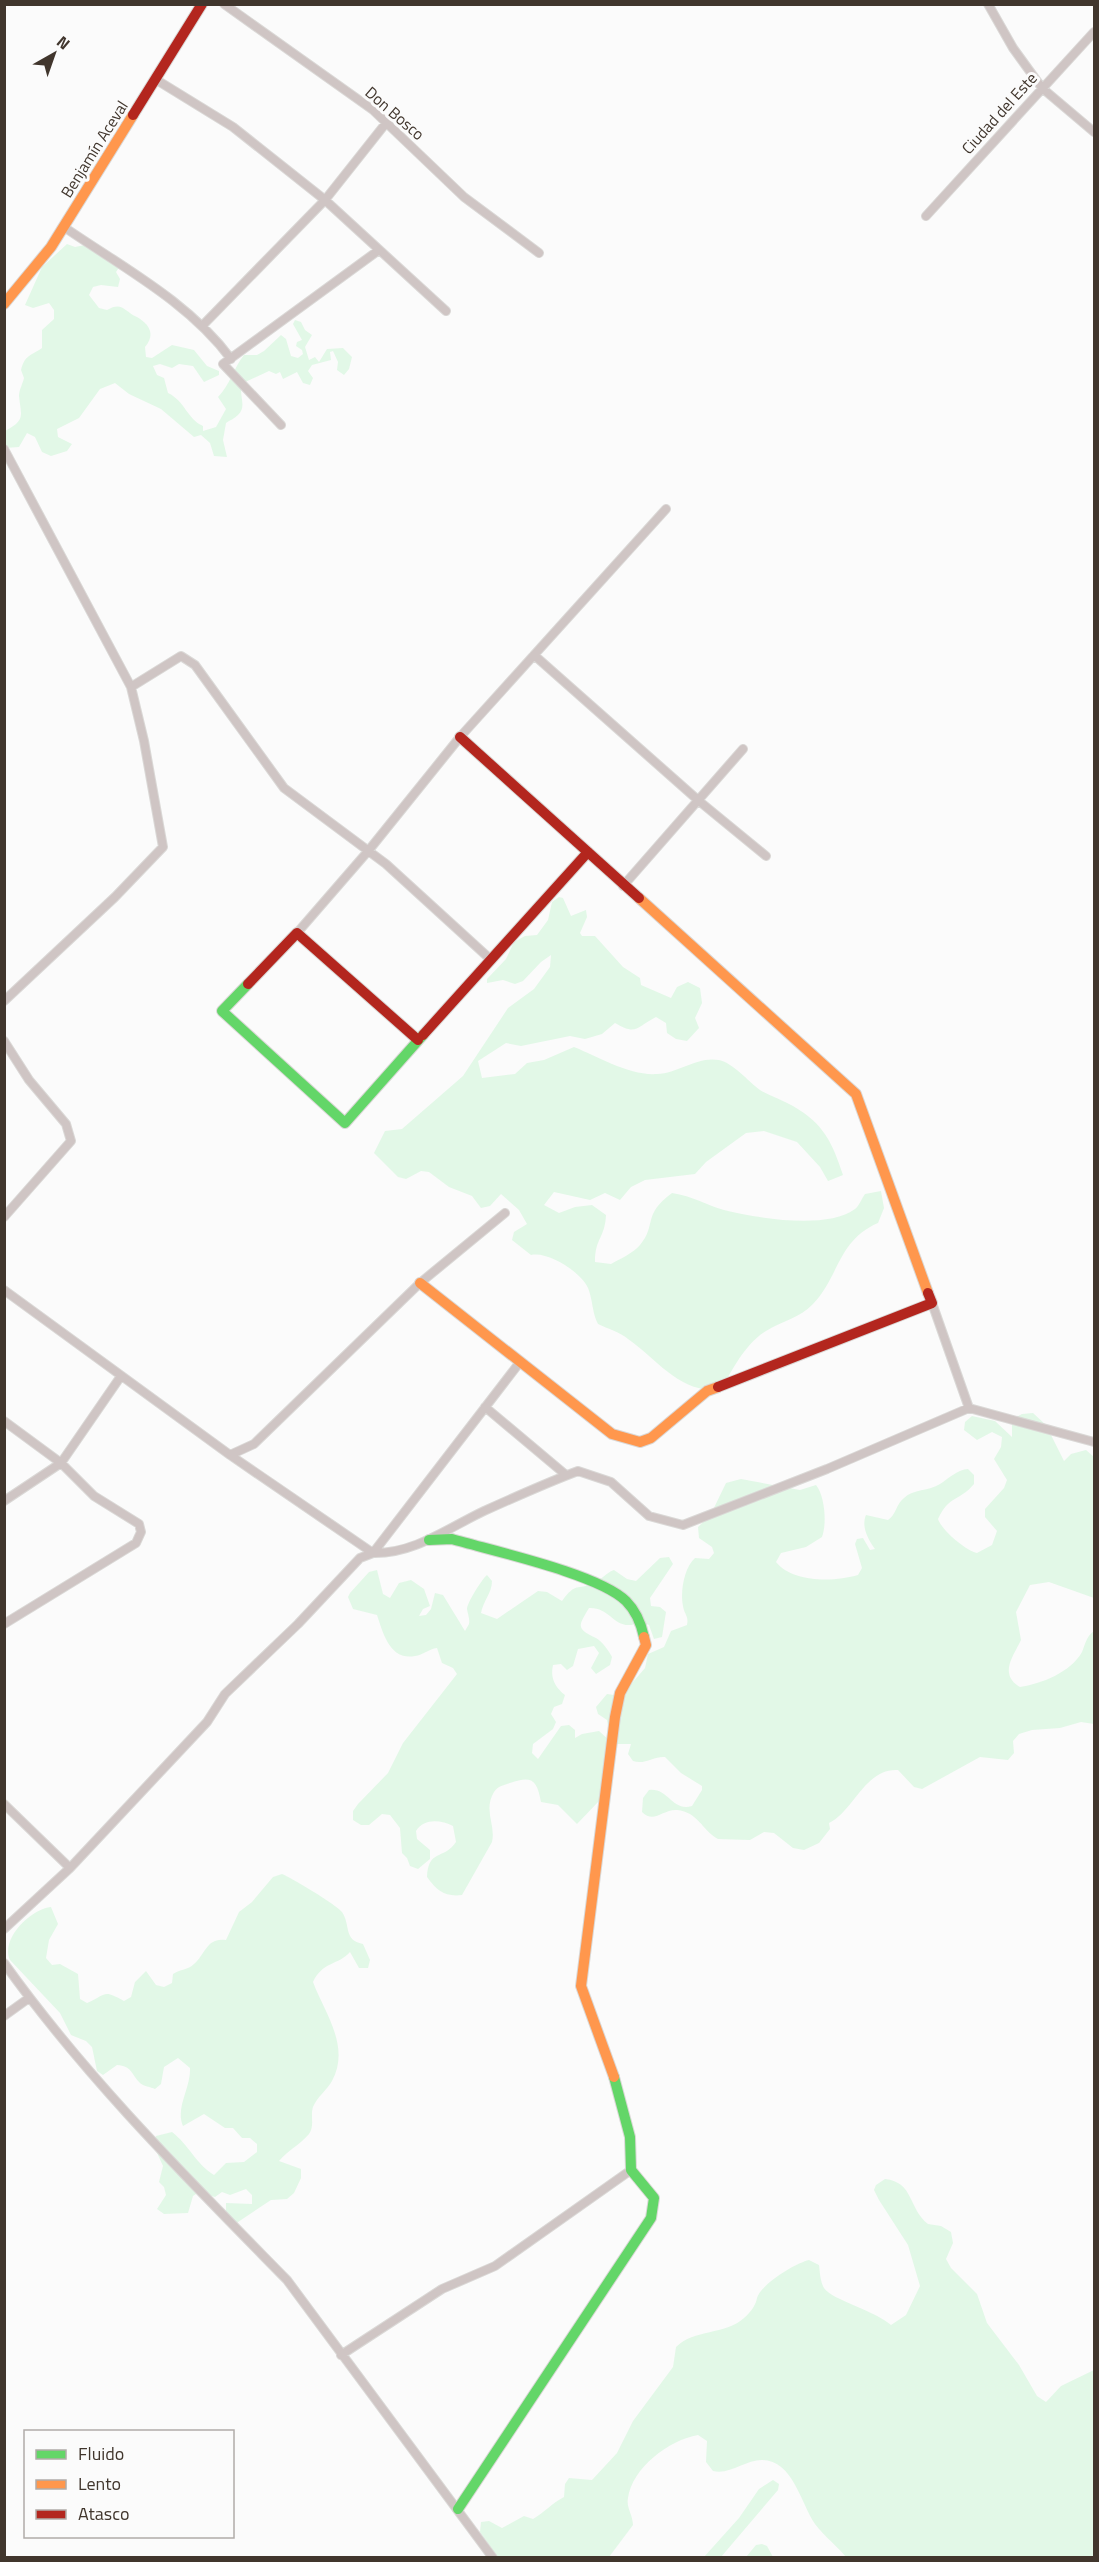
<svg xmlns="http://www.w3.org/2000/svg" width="1099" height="2562" font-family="'Titillium Web',sans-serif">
  <rect width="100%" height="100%" fill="#fbfbfb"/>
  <path fill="#e2f8e7" d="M67,244L75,247L85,245L120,266L116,272L120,279L118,287L101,285L93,287L89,295L99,308L107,310C122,301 124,311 137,317C149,324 156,334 145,347L146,357L152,358L172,345L194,350L207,366L219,371V375L204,382L193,366L179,364L172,368L160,364L153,366L157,375L164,378L168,393C185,401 187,419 203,426V431L216,427L226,409L218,397C230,385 233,369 244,355H257L264,351L281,335L286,339L291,356L298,358L303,354L302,350L296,346L297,342L302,340L293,324L295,320L301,322L305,330L312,335L305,347L309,360L315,357L319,362L327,349L343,348L352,357L349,369L344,375L337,370L338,362L333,351L330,352L331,360L312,365L308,371L313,378L310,385L303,383L297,372L283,379L280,372L276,374L269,371L243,383C237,393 248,406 238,415C234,419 230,420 226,423L223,440L227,457L214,456L210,443L201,435L194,437L161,409L129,394L115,383L100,389L79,418L57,429L58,437L72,444L67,451L51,456L42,452L35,437L27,433L19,447L5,448V431C26,420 21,416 19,396C19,390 23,383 24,378L21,370C25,355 30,356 42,348V330L54,319V310L49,303L33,308L25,305L42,267Z
    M559,897L563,898L571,916L586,910L587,917L580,933L582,936H595L623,967L640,978L641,985L671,998L677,987L688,982L700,988L702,1003L695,1018L699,1028L687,1041L676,1039L667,1033L666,1023L656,1017C636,1027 637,1036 615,1023L602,1034L585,1039L570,1036L521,1046L506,1043L478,1061L482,1078L515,1074L527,1063L544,1060L574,1047C599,1057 630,1076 657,1074C679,1073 697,1056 719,1060C733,1063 748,1081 760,1090C770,1096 783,1100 793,1106C824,1124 832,1142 843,1175L828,1181L820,1167L797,1142L764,1131L746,1133L706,1162L695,1174L645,1180L631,1187L620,1200L605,1193L590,1200L554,1192L544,1205L559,1213L575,1207L592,1205L606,1215C605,1238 595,1238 595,1262L611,1264C620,1259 633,1253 640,1245C657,1225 642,1215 672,1193C693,1196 706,1205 724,1210C756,1218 827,1230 855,1209C859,1206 862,1198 865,1194L881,1191L884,1208L878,1223C838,1240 839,1277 813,1304C800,1318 782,1321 766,1331C745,1344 733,1369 721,1389C681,1395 658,1360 628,1339C620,1332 608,1329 598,1324C592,1313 593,1300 588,1288C581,1272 548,1251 531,1255L512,1240L514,1232L527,1224L519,1210L501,1194L490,1206L481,1208L472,1196L449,1187L429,1172L421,1171L406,1179L398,1177L374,1153L385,1131L402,1129L463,1076L508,1008L534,989L550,967L551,955L541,962L523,981L515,984L503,980L487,983V979L506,959L514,942L525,936L537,935L548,920L552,902Z
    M1033,1413L1046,1425L1064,1461L1071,1454L1086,1450L1094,1457V1598L1049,1582L1030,1585L1016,1612L1021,1640C1014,1655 998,1674 1020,1687C1041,1684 1071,1672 1082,1652C1084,1648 1086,1636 1094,1631V1724L1081,1722L1060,1728L1032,1730L1019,1734L1013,1741L1014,1753L1008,1760L980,1757L922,1789L914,1787L898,1770C865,1768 854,1811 829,1823L830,1829L819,1843L804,1850L793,1848L774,1833L764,1832L750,1840L718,1839C702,1830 698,1812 677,1810C663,1809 654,1824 642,1812L643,1798L649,1790C668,1787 672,1812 692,1806L702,1790V1786L681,1773L665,1757C654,1756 645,1765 633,1761L628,1754L631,1744H616L609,1733L607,1720L598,1714L596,1707L607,1694L621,1696L645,1668L648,1654L664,1647L671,1631L687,1625C689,1616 684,1614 683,1606C680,1592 684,1568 695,1558L709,1559L714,1553L712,1547L699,1538L698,1527L711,1514L726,1483L741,1479L800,1490L816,1485C825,1496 827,1524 822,1537L806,1547L781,1553L776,1562C793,1583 834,1582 858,1575L862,1568L855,1544L857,1539L863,1538L870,1550L875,1549C868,1539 861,1527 866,1515L888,1520C896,1515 896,1504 904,1498C913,1489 929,1491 940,1484C948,1479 958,1469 968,1469L974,1475V1484C959,1502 950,1494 938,1519C942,1531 967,1551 977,1553L992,1545L997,1531L985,1517V1509L1004,1488L1007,1480L994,1459L1001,1447L1002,1437L992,1432L977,1440L964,1430L965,1422L972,1416L995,1421L1012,1437V1419L1022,1414Z
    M669,1557L673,1564L650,1598L651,1606L660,1607L666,1612L662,1637L654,1639L649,1625L641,1622C614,1634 613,1607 589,1608C578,1627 576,1628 596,1638C602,1641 609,1651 612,1657L610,1665L596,1674L591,1668L599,1653L594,1646L578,1649L573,1666L567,1670L561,1664L553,1665C550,1678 555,1687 565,1695L562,1704L554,1707L551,1714L556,1722L553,1729L533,1744L532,1753L538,1759L561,1726L569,1725L575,1730V1738L582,1734L599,1731L610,1741L600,1800L577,1824L558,1805L541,1802C537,1780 532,1775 510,1783C504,1785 498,1786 494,1792C483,1810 496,1825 492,1842L462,1895C445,1897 437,1891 427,1877C428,1849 444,1860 456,1842L453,1826C441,1820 424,1818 416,1831L417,1839L430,1850V1859L418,1869L410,1866L407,1858L402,1853L400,1828L390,1815L382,1814L369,1825H361L353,1820V1811L358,1804L388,1773L403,1743L457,1674L453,1668L442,1663L437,1648C429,1649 423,1655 415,1656C390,1661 383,1633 377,1615L353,1609L348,1597L350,1593L369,1572L377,1570L383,1594L390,1598L399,1583L411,1580L424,1589L430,1606L423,1609L419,1616L426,1615L431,1609L435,1593L443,1595L465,1631L469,1624C470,1619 468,1615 467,1609C467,1603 482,1579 487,1575L492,1581C492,1593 483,1601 481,1613L497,1619L538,1591L547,1592L562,1601C577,1581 576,1591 594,1583C602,1580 605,1573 614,1570L627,1579L636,1581L660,1558Z
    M282,1874C290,1877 337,1905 342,1912C351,1925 343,1940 363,1944L370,1960L368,1968H359L350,1952C337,1966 323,1961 313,1982C324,2012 351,2046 332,2081C327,2090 317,2097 313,2107C310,2116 315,2125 309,2134C300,2145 288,2150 279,2161L301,2169V2178L294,2193L287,2199L271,2200L235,2224L226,2211V2203L252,2204V2195L246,2189L230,2195L222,2192L215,2197L199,2192L193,2196L188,2213L164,2214L157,2209L166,2195L164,2187L159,2182L163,2166L153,2144L156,2136L172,2132C189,2145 196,2164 214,2175L226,2163L244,2162L257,2152V2144L250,2138H242L233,2128H225L204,2114L183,2126C175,2108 191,2088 190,2068L178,2058L164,2067L161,2084L155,2089C151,2087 143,2086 140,2083C131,2074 132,2066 117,2065L103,2075L97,2071L92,2047L86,2041L71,2035L60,2013L10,1960C0,1939 31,1909 51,1907L58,1924L49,1940L46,1958L52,1965L60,1964L78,1974L80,1999L87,2003C107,1994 103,1989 124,2001L131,1997L135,1982L146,1971L156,1985L164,1987L172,1983L173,1974C180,1969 188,1970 194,1964C206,1953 207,1937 226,1940L239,1912L252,1902L273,1877Z
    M885,2179C914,2182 908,2208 928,2224L941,2226L951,2232L953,2243L946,2259L951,2268L977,2294L987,2323L1019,2365L1037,2396L1046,2402L1061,2386L1094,2370V2557H846C837,2546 824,2536 815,2524C801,2504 793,2460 762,2460C745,2460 730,2475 713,2471L706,2462L707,2441L698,2435C669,2440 632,2468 628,2498C626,2508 633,2515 633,2525L609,2557H498L480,2532L481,2522L489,2521L502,2528L524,2516L533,2519C545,2512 552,2503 564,2497L565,2484L569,2478L592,2480L617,2453L633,2421L673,2367L676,2347C694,2329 725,2335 744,2318C752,2311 756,2304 757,2298C761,2284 796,2263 809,2260L819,2265C820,2272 820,2281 824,2288C832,2300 876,2311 891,2325L906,2315L920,2286L908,2245L879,2200L874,2190L876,2185Z
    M773,2480L779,2484L778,2490L721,2557H704L739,2518L759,2489Z
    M762,2544L767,2546L773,2557H746L756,2545Z"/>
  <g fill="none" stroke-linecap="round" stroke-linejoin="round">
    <g stroke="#dad8d6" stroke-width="10">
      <path id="street" d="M224,4L373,110L464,197L539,253
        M988,4L1013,48L1042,88L1094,132
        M155,79L233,127L325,200L446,311
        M926,216L1094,32
        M64,227C122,267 189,302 231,359
        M203,325L325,200L386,123
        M281,425L223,364L379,250
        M4,449L131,687L144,741L163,847L115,897L4,1001
        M534,655L699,801L766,856
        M131,687L181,656L195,665L284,788L386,864L489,958
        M623,886L743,749
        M297,933L369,850L460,737L666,509
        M4,1041L29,1080L66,1124L71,1141L4,1217
        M4,1290L230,1455L373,1553C414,1554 448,1528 484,1511C515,1497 546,1483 578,1471L611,1482L649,1516L683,1525L827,1469L969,1408L1094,1442
        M932,1303L969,1408
        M485,1407L566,1475
        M4,1421L61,1463L94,1496L139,1524L141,1532L136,1543L4,1624
        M230,1455L254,1444L420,1283L505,1213
        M4,1501L61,1463L121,1376
        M4,1804L70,1868
        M4,1929L70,1868L207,1722L225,1694L298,1624L360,1558L373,1553L520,1362
        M4,1963C87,2079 188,2179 287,2280L493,2558
        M4,2016L29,1998
        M341,2355L442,2289L495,2266L631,2170"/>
    </g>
    <g stroke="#dad8d6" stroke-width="12">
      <path id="fast" d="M248,984L222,1011L345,1123L423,1035
        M429,1540L452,1539C493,1551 599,1574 626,1601C636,1611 641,1623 644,1637
        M458,2509L651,2218L654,2198L631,2170L630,2137L614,2077"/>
    </g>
    <g stroke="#dad8d6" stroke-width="12">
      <path id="slow" d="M4,304L51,247L133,115
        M639,898L856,1094L928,1293
        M420,1283L612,1434L640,1442L651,1438L707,1391L718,1387
        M614,2077L581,1986L615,1717L620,1693L646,1645L644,1637"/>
    </g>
    <g stroke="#dad8d6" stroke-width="12">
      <path id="jam" d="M133,115L202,4
        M460,737L639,898
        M248,984L297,933L418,1040
        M423,1035L588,852
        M718,1387L932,1303L928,1293"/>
    </g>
    <use href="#street" stroke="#cfc5c4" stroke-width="8"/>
    <use href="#fast" stroke="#63d668" stroke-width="10"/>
    <use href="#slow" stroke="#ff974d" stroke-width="10"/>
    <use href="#jam" stroke="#b3261e" stroke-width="10"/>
  </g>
  <g text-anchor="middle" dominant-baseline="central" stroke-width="6" stroke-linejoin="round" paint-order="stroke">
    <g font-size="16" fill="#41362d" stroke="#fbfbfb">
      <text transform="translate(395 113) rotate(41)">Don Bosco</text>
      <text transform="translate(999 113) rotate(-48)">Ciudad del Este</text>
      <text transform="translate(94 149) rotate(-58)">Benjamín Aceval</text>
    </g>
  </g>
  <rect width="1099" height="2562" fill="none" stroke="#41362d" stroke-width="12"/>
  <rect x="24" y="2430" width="210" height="108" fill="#fbfbfb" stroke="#b1aca9" stroke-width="1.5"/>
  <rect x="36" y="2450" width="30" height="9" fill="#63d668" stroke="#b1aca9" stroke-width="1.5"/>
  <text x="78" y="2460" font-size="18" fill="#41362d">Fluido</text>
  <rect x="36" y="2480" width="30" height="9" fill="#ff974d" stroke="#b1aca9" stroke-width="1.5"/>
  <text x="78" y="2490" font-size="18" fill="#41362d">Lento</text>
  <rect x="36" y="2510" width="30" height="9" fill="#b3261e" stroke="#b1aca9" stroke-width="1.5"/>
  <text x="78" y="2520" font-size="18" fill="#41362d">Atasco</text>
  <g transform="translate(54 54) rotate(40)" stroke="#fbfbfb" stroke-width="4.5" paint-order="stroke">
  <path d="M0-4.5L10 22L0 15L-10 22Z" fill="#41362d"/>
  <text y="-9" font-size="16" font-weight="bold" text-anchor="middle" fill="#41362d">N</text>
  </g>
</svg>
